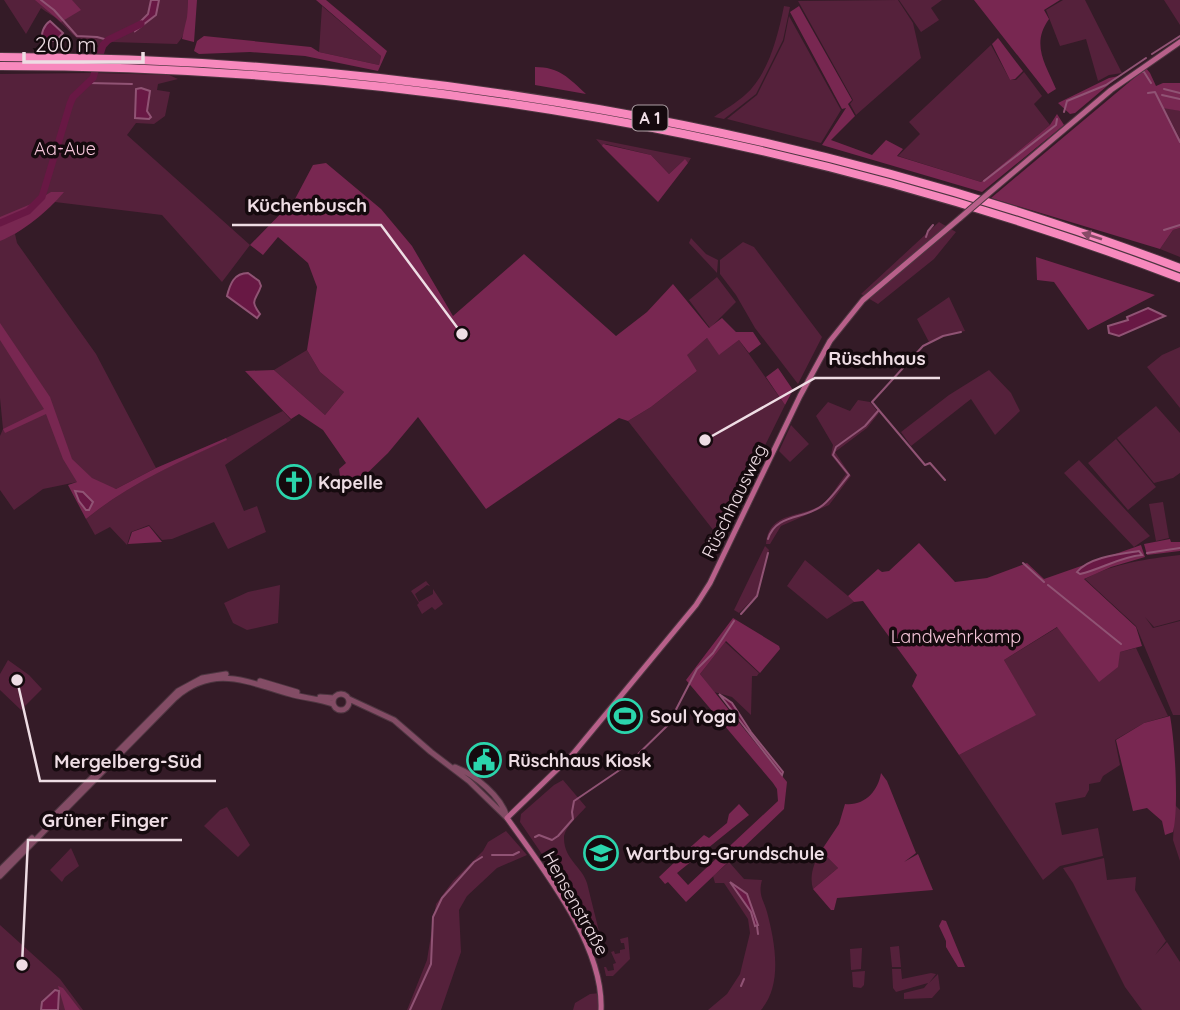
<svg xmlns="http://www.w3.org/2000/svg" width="1180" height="1010" font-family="Quicksand,sans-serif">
  <rect width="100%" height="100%" fill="#341b27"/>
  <path fill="#55213b" d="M4,0H188C187,16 188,33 177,44L111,42L103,51L100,52L96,73L169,75L178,79L158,84L157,90L170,92L165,116L154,124L136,123L127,135L250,245L222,282L162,215L55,202L15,234L17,243L96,354L156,468L116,489L77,482L43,489L14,510L0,490V436L3,429L0,398V74L92,73L97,52L95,51L98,46L94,41C73,41 74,34 60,22C55,16 47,13 41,8L26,34Z
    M898,0L913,23L921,58L856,115L850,104L853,100L798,1Z
    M899,0H942L931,8L939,20L921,32Z
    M1063,0H1085L1122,73L1109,75L1098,81L1086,39L1060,46L1046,10Z
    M1164,0H1180V25Z
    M322,6L381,56L379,65L319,52Z
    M784,6L790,7L783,40L756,94L724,119L714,117C724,110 736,103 745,95C769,74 778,35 784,6Z
    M789,16L841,110L821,143L727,119L757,95L784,41Z
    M991,45L1010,80H1016L1024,72L1042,96L1034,104L1050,125L981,182L898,156L920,134L909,122Z
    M1163,107L1180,111V139Z
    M596,139L691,158L688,163L684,160L669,174L651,155L606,144L602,146Z
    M939,222L956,232L934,259L878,304L861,294Z
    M1180,228V257L1160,249L1173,230Z
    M691,238L706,254L718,260L717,273L689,243Z
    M743,242L754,247L822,337L798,384L755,328L736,295L720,274V260Z
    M717,277L736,302L710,328L689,300Z
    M949,297L965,331L941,336L929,342L917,319Z
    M707,338L720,354L739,340L785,405L732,512L721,540L628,421L651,407L697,371L686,355Z
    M1180,347V408L1147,367L1162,355Z
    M307,350L320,372L344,392L325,415L274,370Z
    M989,370L1011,393L1020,411L995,435L971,399L911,446L901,432L949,395Z
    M858,400L870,402L879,413L867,428L835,452L851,476L829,505L781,526L770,544H766C768,511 802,518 821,505C831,498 838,484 846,474L831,455L833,445L816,416L828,402L850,411Z
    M1156,406L1180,433V473L1173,478L1154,483L1117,438Z
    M283,411L291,420L225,465L244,511L257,506L266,532L228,549L214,522L172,539L162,540L149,525L131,532L127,545L110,527L95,535L86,519C129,484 176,463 226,440V438Z
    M791,425L809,444L790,462L779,451Z
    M1116,439L1156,487L1128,510L1088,463Z
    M1079,460L1150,536L1134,547L1064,473Z
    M1163,502L1169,538L1156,541L1149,504Z
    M765,546L769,550L756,596L739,613L734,610Z
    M1180,555V620L1154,627L1145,617L1153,628L1180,621V715H1173L1136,626L1085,579C1114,563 1147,559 1180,555Z
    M805,560L848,596L854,602L827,619L787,586Z
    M426,581L430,586L427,585L415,594L419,602L433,594V589L443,604L435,610L432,607L422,614L417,605L419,603L411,591Z
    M280,585L278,623L247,630L233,623L224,603L248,592Z
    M1058,627L1120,652L1136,648L1168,716L1144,723L1115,740L1120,765L1103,776L1100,782L1089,784V790L1085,797L1055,803L1062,835L1098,828L1103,856L1060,866L1043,880L959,755L1035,715L1004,660Z
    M725,642L759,673L757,676H752L751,715L732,697L714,692L700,674Z
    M8,660L29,675L42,689L21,710L0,690V674Z
    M563,780L586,807C579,815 564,828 564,838C564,861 585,868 588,887C592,904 597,922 601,940L592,942L548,863L520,822L521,814L554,785Z
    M1175,805L1180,810V861L1173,840Z
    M227,807L250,845L238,857L204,826L220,810Z
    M506,831L527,855L497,868L467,896L459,910L461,952L441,1010H407L427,960L436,904L453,881L483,851L488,842Z
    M71,848L79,866L65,877L62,882L50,870Z
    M821,851L838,868L813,889C809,876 814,862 821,851Z
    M1104,858L1107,880L1136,877L1135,890L1166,941L1155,955L1167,942L1180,962V1010H1142L1125,987L1073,883L1063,868Z
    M729,862L744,879L762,880C758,895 763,898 767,912C775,942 783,985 761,1010H708L727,994L740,974L750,933L748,919L724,883H715L713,876Z
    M0,925L60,979L83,1010H0Z
    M628,937L630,959L613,976H606L604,967H606L608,971L614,970L613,964L616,963L611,952L614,951L615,954L620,953V950L625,949L624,943H621L620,939Z
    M899,946L901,967H892L890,947Z
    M862,948L861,969L851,970L850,949Z
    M892,969H901L902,979L931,973L936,974L929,983L938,974L940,989L932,998L904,999V993L924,988L928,983L896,992L893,988Z
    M865,971L864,985L861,988L853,987L852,972Z
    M600,993L598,1010H573L575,1003L590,994Z"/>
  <path fill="#782751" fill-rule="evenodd" d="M35,0H72L81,10L61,22Z
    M188,0H197L194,42L182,39L187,17Z
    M316,0H326L387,51L378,71L305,56L250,52L199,54L194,51L197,41L204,36L311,47L319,52L379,65L381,56Z
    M974,0H1060L1044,10L1049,19C1031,44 1045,63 1056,89L1048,94Z
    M799,6L852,100L848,104L855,116L831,140L872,155L886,140L903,149L897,156L981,182L1050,125L1057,114L1064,125L982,192L822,145L846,108L842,109L790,12Z
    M998,38L1023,71L1015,79L1010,80L992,44Z
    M535,67C559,67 569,78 586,94L535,85Z
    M1146,68L1150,73L1156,86L1163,83H1180V111L1163,108L1180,139V228L1173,230L1160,249L991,198Z
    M1119,76L1075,113L1070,114L1058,103L1109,78Z
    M603,144L651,155L669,174L685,159L688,163L658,202L602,146Z
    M326,163L381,209L412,246L453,316L524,254L616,336L647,312L673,284L709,328L722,318L736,332H753L761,344L749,353L739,340L719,355L707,338L687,355L697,371L651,407L628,421L619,418L486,509L418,417L388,453L356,484H341L339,469L346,463L323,430L299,414L291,419L245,371L274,370L325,415L344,392L320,372L307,350L317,287L308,263L278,237L263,255L250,245L295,199L313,165Z
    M51,192H64C48,211 23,232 0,241V217L31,204Z
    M1036,257L1155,295L1088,330L1054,282L1037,280Z
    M0,323L50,397L72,459L92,478L116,489L156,468L226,438L227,440C177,463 129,484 86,519L68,485L77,482L63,459L46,414L5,433L3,429L44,409L0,340Z
    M778,368L793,390L785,405L766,377Z
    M149,526L162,542L128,544L132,532Z
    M1170,539L1171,542H1180V551L1147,555L1144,544Z
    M919,543L955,582L987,578L1027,563L1044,579L1141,545L1145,557L1111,567L1084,579L1136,627L1142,646L1120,652L1118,667L1099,682L1057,627L1004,660L1036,715L959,755L912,686L917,675L863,601L854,602L848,596L878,569L882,572L889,571ZM1139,551L1141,556C1118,557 1102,569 1080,574L1078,572C1092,557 1119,554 1139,551Z
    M733,618L779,646L780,649L760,673L726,641L700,674L787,782L784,809L686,902L668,882L665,884L659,877L679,858L682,860L688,855L685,852L704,835L709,838L727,823L729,814L739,804L749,815L677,873L688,885L778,801L777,789L773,783L686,680Z
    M1170,716C1175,742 1179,808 1173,832L1165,835L1162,821L1147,808L1133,811L1116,740L1144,723Z
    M881,773L887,781L916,853L904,862L918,854L933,890L837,898L834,910H831L813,889L838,868L821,851L839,824L845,804C865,806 878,791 881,773Z
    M942,920L946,921L965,967H958L946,947V941L939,926Z
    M58,986L63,988L80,1010H65Z"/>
  <path fill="#681844" stroke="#905374" stroke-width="2" d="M151,0H159L156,15L135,31L134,28L148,14Z
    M50,21L63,33L56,41H43C40,34 44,25 50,21Z
    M141,88L150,91L147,111L151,117L149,119L135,118L136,89Z
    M248,273L259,281L261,286C256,301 249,299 260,314L257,318L227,296C230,284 234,273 248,273Z
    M1148,308L1165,316L1119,336L1109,333L1108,326L1128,320L1127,317Z
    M75,491L83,492L93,502L89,510H86L79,501Z
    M1139,551L1142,555C1119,557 1102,569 1080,574L1077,572C1089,557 1120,554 1139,551Z
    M719,694L732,703L751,732L783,772L782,775Z
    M730,882L747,894L758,925L755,926L751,912Z
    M55,990L59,991L58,1010H41L42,1002Z"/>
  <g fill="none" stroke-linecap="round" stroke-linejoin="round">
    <path stroke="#905374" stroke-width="2" d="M41,0L54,10L77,36L97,37L108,40
      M1152,54L1180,36
      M1141,71L1144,72L1151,83
      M89,83L132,84
      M1164,89L1180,93
      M1148,93L1155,92L1180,142
      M1162,95L1180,99
      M1064,112L1067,101L1106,85L1146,58
      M984,181L1056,125L1057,119
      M1164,230L1180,225
      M926,237L928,231L933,225
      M945,480L930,463L925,465L872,402L923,346L943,336L961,332
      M768,539C776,513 805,520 823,505C833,497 841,484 849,475L833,455L836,447L865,426L878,411
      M1147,553L1180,548
      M1023,563L1044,582
      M1048,585L1121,644
      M741,614L757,596L768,553
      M535,837L539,835L552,840L558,836L573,819L572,812L574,801L627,765L668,725L697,669L713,653L734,621
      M492,855H513L519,852
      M757,926L758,934
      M741,986L744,979
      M410,1010L431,964L433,917L442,898L474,862L482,857"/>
    <path stroke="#681844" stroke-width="7" d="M0,223L28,211L42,197L70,104L73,97L93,78L103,45L108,40L141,24"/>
    <g stroke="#4e3641" stroke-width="7">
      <path id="tertiary" d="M260,681L297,692
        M333 702a8 8 0 1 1 16 0a8 8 0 1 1-16 0Z
        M320,697L334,698
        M349,699L394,720L431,752L469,781L507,818
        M455,767C475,775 501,796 507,817
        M44,826L178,691L202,678L226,674
        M0,870L32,838
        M0,876L175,698C214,664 247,682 290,694C304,698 320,699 333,704"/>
    </g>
    <g stroke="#4e3641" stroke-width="7">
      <path id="secondary" d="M989,193L1111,90L1180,42
        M601,1010C604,945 543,869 507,818L572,755L696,605L710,583L800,396L830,341L863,300L960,218"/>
    </g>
    <g stroke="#4e3641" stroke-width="10">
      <path id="motorway" d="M0,57C402,58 804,125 1180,268
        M0,66C401,66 804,134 1180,278"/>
    </g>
    <use href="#tertiary" stroke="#834c65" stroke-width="5"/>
    <use href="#secondary" stroke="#b8608a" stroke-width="5"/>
    <use href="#motorway" stroke="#f789bd" stroke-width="8"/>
    <g stroke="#4e3641" stroke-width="7" stroke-linecap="butt">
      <path id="secondary-bridge" d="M960,218L989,193"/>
    </g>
    <use href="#secondary-bridge" stroke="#b8608a" stroke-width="5"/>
  </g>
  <defs><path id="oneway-solid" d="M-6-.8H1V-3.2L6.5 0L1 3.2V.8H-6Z" transform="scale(1.75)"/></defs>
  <use fill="#864a66" href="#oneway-solid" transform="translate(1092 236) rotate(-162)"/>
  <defs>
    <g id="church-ring" transform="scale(1.75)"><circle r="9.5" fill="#150a0e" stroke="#2bd5ac" stroke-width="1.5"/><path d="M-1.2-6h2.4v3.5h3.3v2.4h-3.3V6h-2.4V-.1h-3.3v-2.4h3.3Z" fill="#2bd5ac"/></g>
    <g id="stadium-ring" transform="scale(1.75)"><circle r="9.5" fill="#150a0e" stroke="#2bd5ac" stroke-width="1.5"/><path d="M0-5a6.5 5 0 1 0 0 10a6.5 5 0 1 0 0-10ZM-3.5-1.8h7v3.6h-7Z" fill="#2bd5ac"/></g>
    <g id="civic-ring" transform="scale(1.75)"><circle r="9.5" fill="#150a0e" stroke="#2bd5ac" stroke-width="1.5"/><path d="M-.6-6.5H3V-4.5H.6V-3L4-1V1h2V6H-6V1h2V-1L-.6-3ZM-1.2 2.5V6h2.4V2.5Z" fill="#2bd5ac"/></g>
    <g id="school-ring" transform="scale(1.75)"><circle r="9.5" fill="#150a0e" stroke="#2bd5ac" stroke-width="1.5"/><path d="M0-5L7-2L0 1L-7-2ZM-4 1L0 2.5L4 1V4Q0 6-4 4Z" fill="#2bd5ac"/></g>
  </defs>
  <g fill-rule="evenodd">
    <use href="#church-ring" x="294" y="482"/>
    <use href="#stadium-ring" x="625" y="716"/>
    <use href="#civic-ring" x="484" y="760"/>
    <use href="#school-ring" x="601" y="853"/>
  </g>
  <g text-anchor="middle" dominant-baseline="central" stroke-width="7" stroke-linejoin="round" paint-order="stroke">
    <rect fill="#150a0e" stroke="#ad9ea4" stroke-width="2" x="632.5" y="105.5" width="35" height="25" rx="5"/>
    <g font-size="16" font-weight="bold" fill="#eedde4">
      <text x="650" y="118">A 1</text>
    </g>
    <g font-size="18" fill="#f7c7db" stroke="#150a0e">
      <text x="65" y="148">Aa-Aue</text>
      <text x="956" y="636">Landwehrkamp</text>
    </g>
    <g font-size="18" font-weight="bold" fill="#eedde4" stroke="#150a0e" text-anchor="start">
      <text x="318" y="482">Kapelle</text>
      <text x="650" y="716">Soul Yoga</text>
      <text x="508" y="760">Rüschhaus Kiosk</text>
      <text x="626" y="853">Wartburg-Grundschule</text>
    </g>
    <g font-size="18" fill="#eedde4" stroke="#150a0e">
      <text transform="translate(734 501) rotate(-64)">Rüschhausweg</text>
      <text transform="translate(576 903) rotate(61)">Hensenstraße</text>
    </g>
  </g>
  <path fill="none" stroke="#eedde4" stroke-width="2.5" d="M462 334L381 225H232M705 440L815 378H940M17 680L40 781H216M22 965L28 840H182"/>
  <g fill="#eedde4" stroke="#150a0e" stroke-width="2.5">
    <circle cx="462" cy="334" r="7"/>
    <circle cx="705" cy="440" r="7"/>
    <circle cx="17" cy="680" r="7"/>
    <circle cx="22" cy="965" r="7"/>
  </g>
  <g font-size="19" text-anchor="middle" font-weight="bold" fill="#eedde4" stroke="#150a0e" stroke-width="7" stroke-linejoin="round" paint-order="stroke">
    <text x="307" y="212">Küchenbusch</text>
    <text x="877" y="365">Rüschhaus</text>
    <text x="128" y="768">Mergelberg-Süd</text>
    <text x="105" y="827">Grüner Finger</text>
  </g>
  <path d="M24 52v10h119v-10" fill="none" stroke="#eedde4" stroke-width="3.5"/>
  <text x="35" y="52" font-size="21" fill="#eedde4" stroke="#150a0e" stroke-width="5" paint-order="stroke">200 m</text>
</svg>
